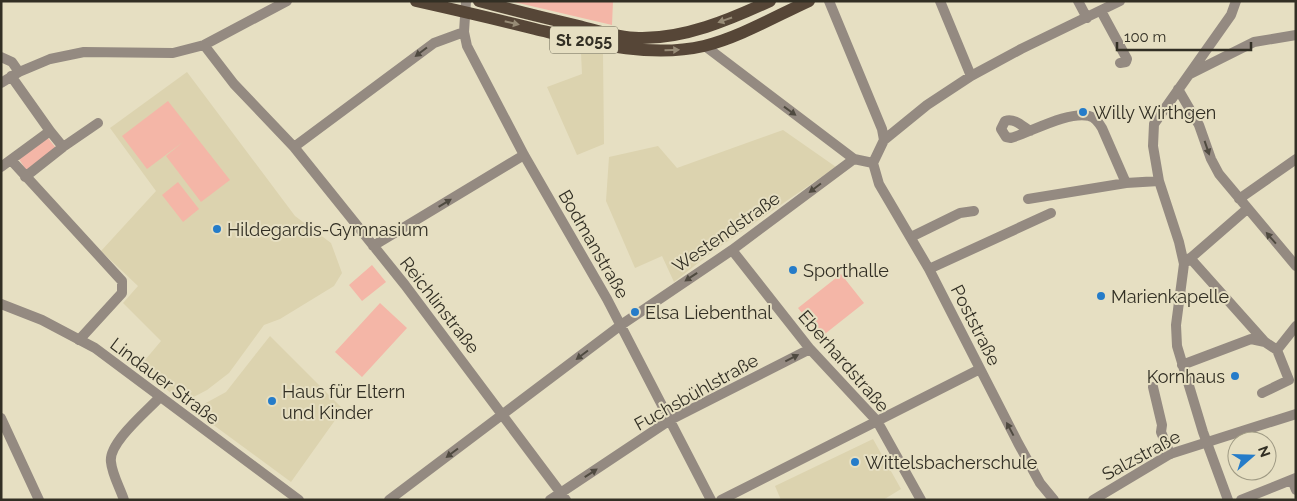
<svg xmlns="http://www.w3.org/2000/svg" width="1297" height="501" font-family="Raleway,sans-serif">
  <rect width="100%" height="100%" fill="#e6dfc2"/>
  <path fill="#dcd3af" d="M581,53L603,54L604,144L577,155L547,87L582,74Z
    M187,72L295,216L331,243L342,273L334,286L280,319L264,325L229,373L207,390L182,403L140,366L161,341L123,303L138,286L101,251L156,191L110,128Z
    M783,130L836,167L712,252L674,282L662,256L635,268L606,201L609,157L658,146L677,168Z
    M270,336L343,409L291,482L193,410L226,392Z
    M873,439L901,489L883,500H781L775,486Z"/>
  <path fill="#f4b6a7" d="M510,1H613L612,25Z
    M168,101L230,180L201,202L166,156L183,142L147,169L122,136Z
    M48,138L56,148L26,170L19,159Z
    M178,182L199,209L183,222L162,195Z
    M372,265L386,282L362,301L349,285Z
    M841,274L864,303L821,337L798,308Z
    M380,303L407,328L362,377L335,352Z"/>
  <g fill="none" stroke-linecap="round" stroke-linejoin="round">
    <path stroke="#948a81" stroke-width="10" d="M466,1L464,32L467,46L524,155L607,299L711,500
      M829,1L882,129L884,140
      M940,1L971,76
      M1078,1L1087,18
      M1101,11L1127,59L1126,62L1120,63
      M204,45L234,84L294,147L405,285L566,500
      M705,46L854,159L873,163
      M1,57L12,62L19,72
      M1190,74L1254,42L1296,35
      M11,76L50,131
      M1,83L19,72L50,59L84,52L173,53L204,45L287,1
      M1178,89L1199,125L1211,159L1219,174L1296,266
      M1030,131C1022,126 1015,118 1005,121L1001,129L1006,137L1011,138C1031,132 1068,111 1089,116C1095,117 1099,123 1102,128L1126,183
      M63,147L98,123
      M294,147L434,43L464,32
      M11,160L122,281V293L79,340
      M873,163L879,184L929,269L1018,443L1040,483L1054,500
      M873,163L884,140L927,105L971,76L1021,49L1120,1
      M1,167L50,131L63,147L25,177
      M1028,199L1126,183L1159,181
      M1239,199L1296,159
      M911,237L960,213L974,211
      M373,246L524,155
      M732,250L810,349L877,421L921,500
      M1190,258L1265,342
      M1186,262L1247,209
      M929,269L1051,213
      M1277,350L1296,326
      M1182,365L1251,339L1265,342L1277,350
      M1153,387L1162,425L1161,432L1170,454
      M1262,393L1289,380L1277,350
      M1,418L39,500
      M1292,480L1296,490
      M124,500C120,488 112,474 111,462C108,443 147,411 160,397
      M389,500L621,325L732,250L854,159
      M550,500L670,420L810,349
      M721,500L980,369
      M1228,500L1203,432L1177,346L1176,325L1184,264L1179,242L1159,181L1153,146L1154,124L1231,15L1236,1
      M1241,500L1296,478"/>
    <path stroke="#948a81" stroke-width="10" d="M1,304L42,320L95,348L299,500
      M1093,500L1170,454L1296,414"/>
    <path stroke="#564637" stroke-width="12" d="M416,1C456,10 495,19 535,29C589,42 648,59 704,46C738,38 776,16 809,1
      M479,1C512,10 545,18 579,26C598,31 619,38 639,38C684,39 729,20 770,1"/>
  </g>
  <defs><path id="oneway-solid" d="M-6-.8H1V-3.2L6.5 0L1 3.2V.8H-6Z" transform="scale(1.25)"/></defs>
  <g fill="#978b76">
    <use href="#oneway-solid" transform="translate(725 20) rotate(161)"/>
    <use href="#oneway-solid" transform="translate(512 23) rotate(13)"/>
    <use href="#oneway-solid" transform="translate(672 50) rotate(-2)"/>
  </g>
  <g fill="#4f4a40">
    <use href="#oneway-solid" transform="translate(421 52) rotate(143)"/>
    <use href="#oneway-solid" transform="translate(790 111) rotate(36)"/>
    <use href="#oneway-solid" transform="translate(1207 148) rotate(71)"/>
    <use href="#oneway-solid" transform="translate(815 188) rotate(143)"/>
    <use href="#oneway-solid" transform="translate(445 203) rotate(-31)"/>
    <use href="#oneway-solid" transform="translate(1271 238) rotate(-131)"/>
    <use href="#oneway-solid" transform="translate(691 277) rotate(146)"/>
    <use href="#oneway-solid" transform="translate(582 355) rotate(143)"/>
    <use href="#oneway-solid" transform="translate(792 358) rotate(-27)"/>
    <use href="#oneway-solid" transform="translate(1010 429) rotate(-118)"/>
    <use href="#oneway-solid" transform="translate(452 453) rotate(143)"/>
    <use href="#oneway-solid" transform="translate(591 473) rotate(-33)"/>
  </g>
  <g fill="#257cc9" stroke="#e6dfc2" stroke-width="2">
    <circle cx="1083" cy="112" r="5"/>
    <circle cx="217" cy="229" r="5"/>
    <circle cx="793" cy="270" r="5"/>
    <circle cx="1101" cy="296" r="5"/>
    <circle cx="635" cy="312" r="5"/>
    <circle cx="1235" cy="376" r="5"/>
    <circle cx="272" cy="401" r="5"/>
    <circle cx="855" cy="462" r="5"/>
  </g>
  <g text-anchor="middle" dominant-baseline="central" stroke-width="4" stroke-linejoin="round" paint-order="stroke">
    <rect fill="#e6dfc2" stroke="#686453" stroke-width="1" x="550" y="26.5" width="68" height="27" rx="4"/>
    <g font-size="16" font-weight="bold" fill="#322f24">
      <text x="584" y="40">St 2055</text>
    </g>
    <g font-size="18" fill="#322f24" stroke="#e6dfc2" text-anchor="start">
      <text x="1093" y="112">Willy Wirthgen</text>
      <text x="227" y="229">Hildegardis-Gymnasium</text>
      <text x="803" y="270">Sporthalle</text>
      <text x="1111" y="296">Marienkapelle</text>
      <text x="645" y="312">Elsa Liebenthal</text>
      <text x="1225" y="376" text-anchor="end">Kornhaus</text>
      <text x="282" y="391">Haus für Eltern<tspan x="282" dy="21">und Kinder</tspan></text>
      <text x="865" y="462">Wittelsbacherschule</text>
    </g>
    <g font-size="18" fill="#322f24" stroke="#e6dfc2">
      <text transform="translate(726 232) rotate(-35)">Westendstraße</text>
      <text transform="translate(594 244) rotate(60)">Bodmanstraße</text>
      <text transform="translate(440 305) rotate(52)">Reichlinstraße</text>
      <text transform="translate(976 325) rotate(63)">Poststraße</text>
      <text transform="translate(844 361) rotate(49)">Eberhardstraße</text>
      <text transform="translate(165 381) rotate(37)">Lindauer Straße</text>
      <text transform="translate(696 392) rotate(-29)">Fuchsbühlstraße</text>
      <text transform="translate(1141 455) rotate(-28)">Salzstraße</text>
    </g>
  </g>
  <rect width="1297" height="501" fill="none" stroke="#322f24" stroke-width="5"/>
  <g transform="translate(1252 456) rotate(70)"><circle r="24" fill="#e6dfc2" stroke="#9e9983"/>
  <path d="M0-4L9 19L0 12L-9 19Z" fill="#257cc9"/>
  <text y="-8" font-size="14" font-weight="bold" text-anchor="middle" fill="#322f24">N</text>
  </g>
  <path d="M1117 42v8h134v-8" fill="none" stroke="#322f24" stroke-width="2.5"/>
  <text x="1124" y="42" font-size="15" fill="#322f24" stroke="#e6dfc2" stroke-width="4" paint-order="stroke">100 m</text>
</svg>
